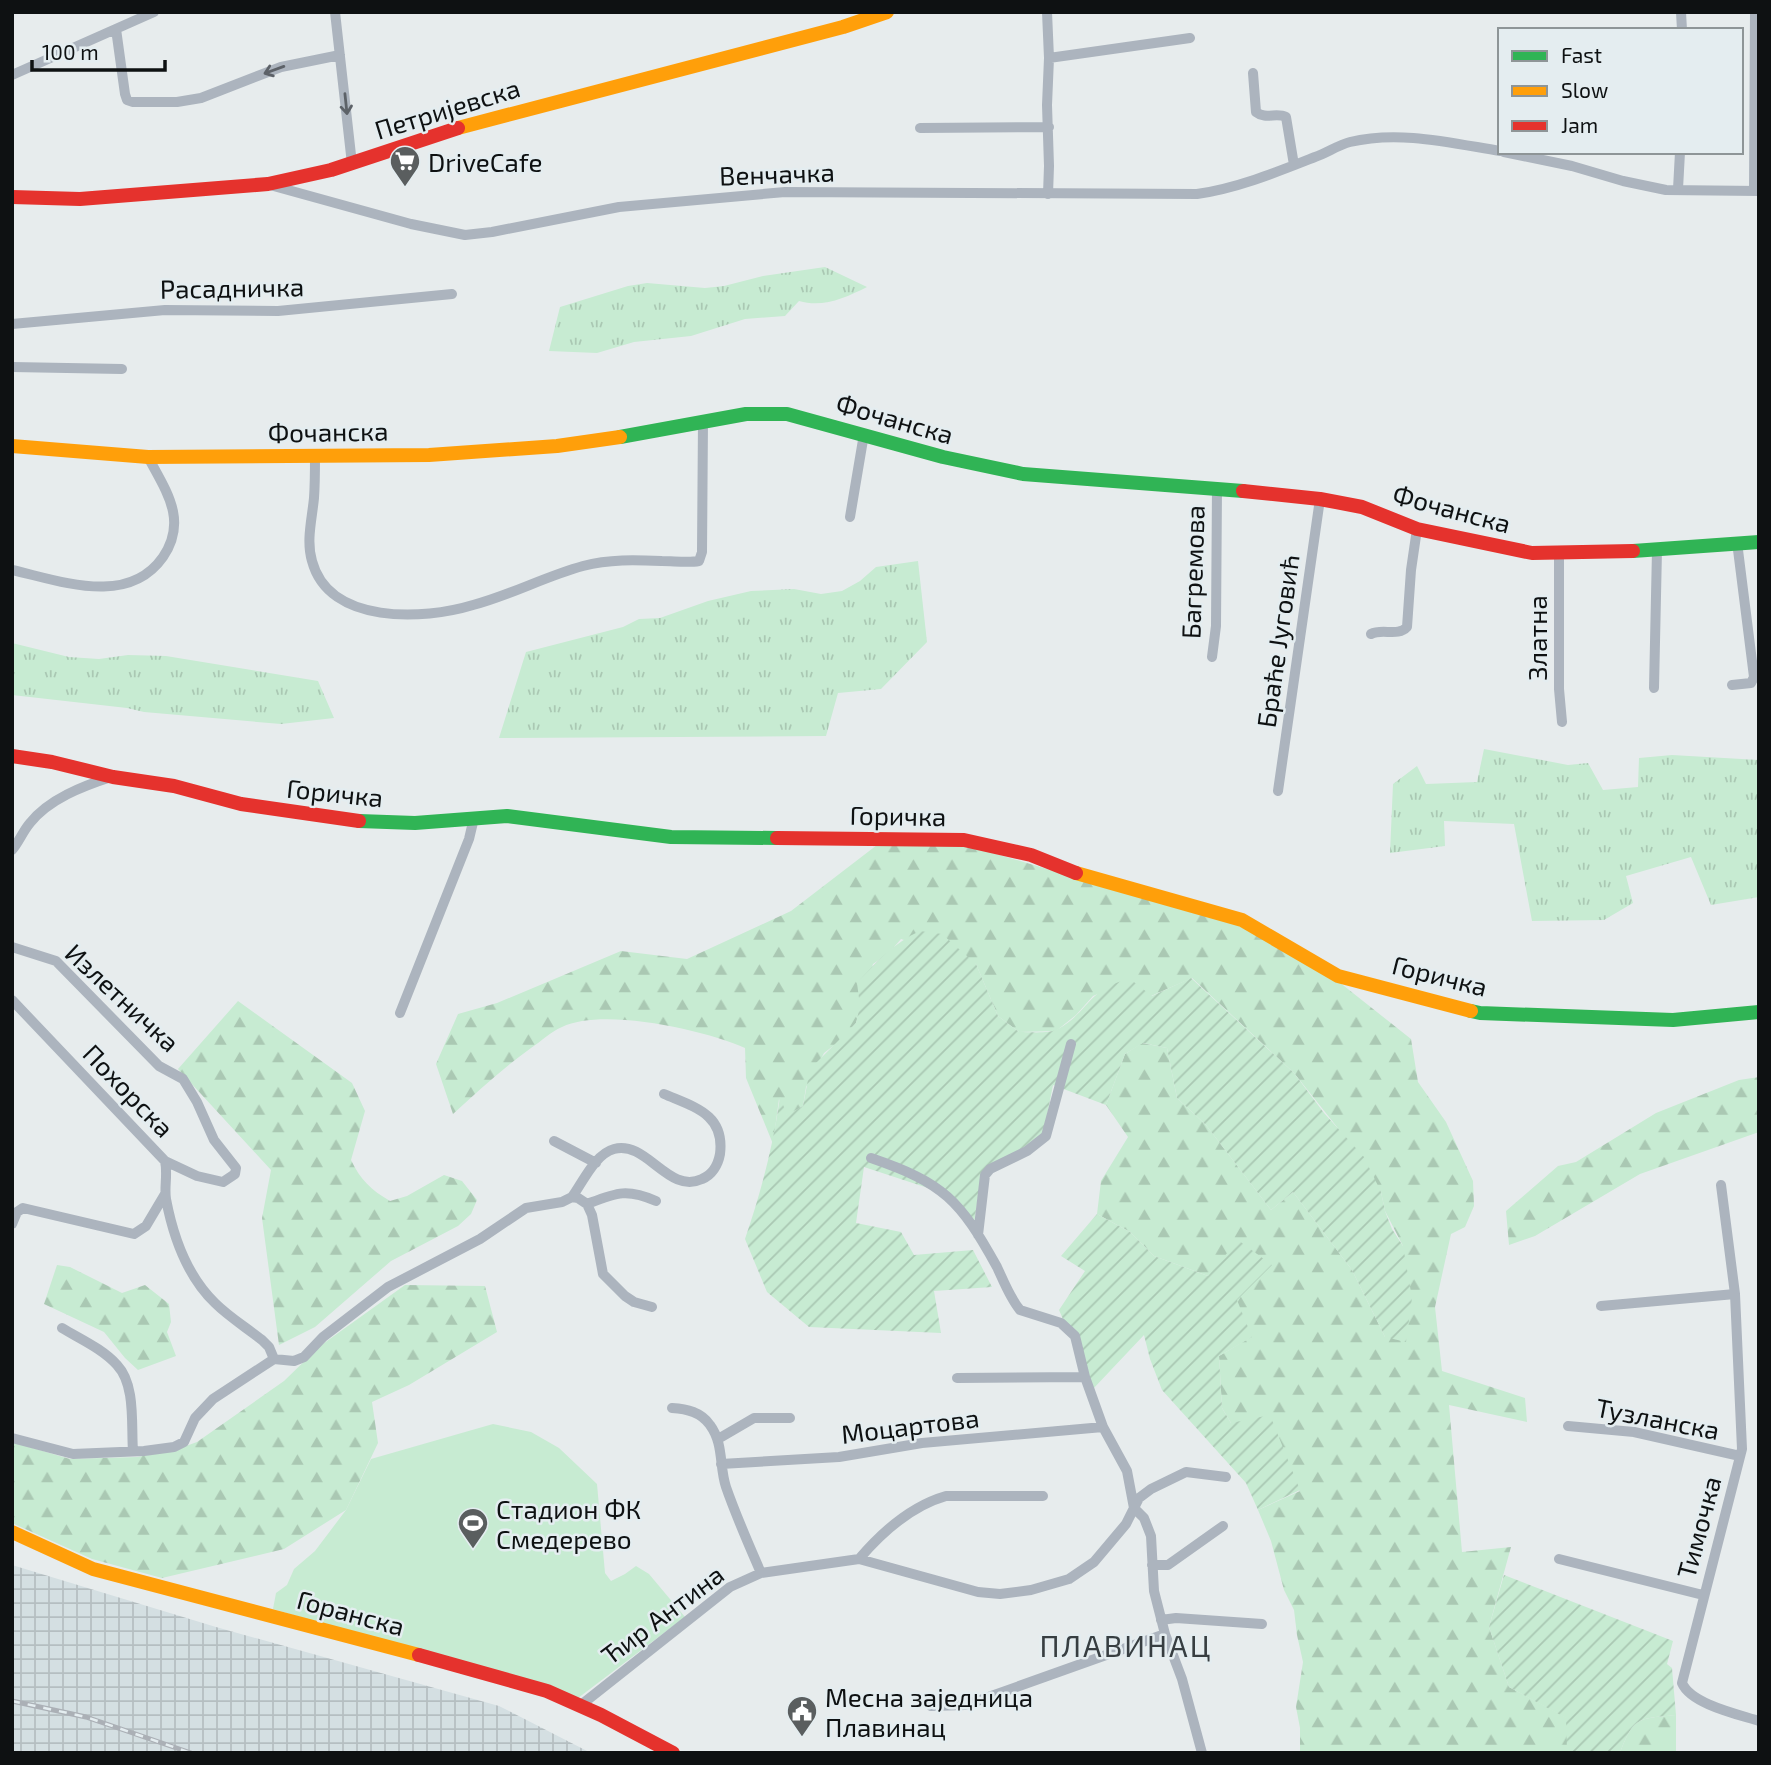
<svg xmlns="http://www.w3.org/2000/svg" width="1771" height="1765" font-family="'Exo 2',sans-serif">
  <defs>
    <pattern id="industrial-grid" width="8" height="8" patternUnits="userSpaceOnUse" patternTransform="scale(1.75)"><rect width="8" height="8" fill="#d4dfe2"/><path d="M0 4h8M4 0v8" fill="none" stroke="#b5bec1"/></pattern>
    <pattern id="grass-tufts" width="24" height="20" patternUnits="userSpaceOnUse" patternTransform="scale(1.75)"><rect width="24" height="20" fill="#c7ebd2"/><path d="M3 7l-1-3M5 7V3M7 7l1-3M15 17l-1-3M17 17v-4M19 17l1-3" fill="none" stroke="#aac8b3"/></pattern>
    <pattern id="forest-firs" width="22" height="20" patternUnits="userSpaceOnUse" patternTransform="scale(1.75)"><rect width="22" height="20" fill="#c7ebd2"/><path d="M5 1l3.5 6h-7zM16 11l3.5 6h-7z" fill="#aac8b3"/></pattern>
    <pattern id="garden-furrows" width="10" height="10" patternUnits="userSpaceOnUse" patternTransform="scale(1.75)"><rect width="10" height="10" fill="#c7ebd2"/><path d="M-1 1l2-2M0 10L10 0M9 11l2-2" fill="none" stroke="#aac8b3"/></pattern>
  </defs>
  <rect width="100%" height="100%" fill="#e7eced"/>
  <path fill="url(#industrial-grid)" d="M12,1565L216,1627L499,1706L591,1753H12Z"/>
  <path fill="url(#grass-tufts)" d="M825,267L867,287C845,298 823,308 799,301L785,316L745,319L691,336L634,342L597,353L549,351L560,307L628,286L647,283L705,288L724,286L763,276Z
    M918,561L927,642L881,689L838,693L826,736L499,738L526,652L623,627L639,619L660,618L708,601L751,591L794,589L821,594L842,591L860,581L876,567Z
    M12,643L69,657L99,659L128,655L166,656L318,681L334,718L281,724L144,712L127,708L12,695Z
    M1484,749L1568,765L1588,763L1603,790L1638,787L1639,758L1672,755L1759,760V897L1711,905L1691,857L1626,876L1633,903L1604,920L1532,921L1514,824L1444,821L1445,846L1390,853L1393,784L1417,766L1426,784L1477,782Z"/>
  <path fill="url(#forest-firs)" d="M877,845H966L1084,880L1221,916L1334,978L1411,1039L1418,1082L1446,1122L1473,1181L1474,1206L1465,1227L1451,1234L1435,1307L1442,1371L1525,1398L1527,1422L1449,1405L1462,1552L1511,1547L1489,1627L1509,1687L1567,1718V1753H1300V1728L1296,1707L1303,1662L1297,1635L1294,1610L1284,1590L1271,1541L1258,1510L1300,1491L1231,1423L1222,1408L1219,1356L1251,1337L1236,1300L1208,1276L1154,1256L1130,1232L1097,1214L1101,1181L1128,1137L1106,1105L1125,1054L1142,1043L1167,1048L1177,1098L1206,1125L1271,1210L1293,1192L1352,1270L1385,1337L1403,1246L1385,1211L1381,1192L1337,1127L1294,1073L1192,978L1151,996L1130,980L1093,996L1076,1015L1056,1031L1019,1032L998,1016L976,964L901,939L888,954L873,964L856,1023L841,1040L824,1053L806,1087L803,1106L787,1116L779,1099L773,1144L746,1078L745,1048C705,1030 603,1007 562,1027C550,1032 542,1041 531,1048C503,1068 479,1090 453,1114L436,1064L458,1014L497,1003L621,951L687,959L791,911Z
    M238,1001L352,1083L365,1111L351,1160C360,1179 371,1190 390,1201L407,1196L444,1175L462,1181L477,1200L471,1214L458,1226L391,1261L315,1327L279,1345L262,1218L271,1170L178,1069Z
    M1759,1077V1132L1640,1174L1535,1236L1509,1245L1506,1211L1558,1166L1576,1162L1656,1113L1739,1080Z
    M57,1265L70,1267L122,1293L145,1285L169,1304L171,1322L167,1332L176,1356L138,1370L125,1358L104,1332L44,1304Z
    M405,1285L485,1286L497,1332L409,1385L372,1402L378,1443L346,1510L284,1549L162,1578L92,1559L12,1523V1442L70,1459L137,1457L175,1450L197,1442L284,1381L320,1346Z
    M1676,1715V1753H1620C1634,1716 1638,1719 1676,1715Z"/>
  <path fill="#c7ebd2" d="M493,1424L531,1432L559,1448L597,1484L605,1573L611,1581L625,1574L636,1566L649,1574L685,1617L578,1698L273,1609L276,1593L287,1585L294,1569L315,1551L346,1510L371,1459Z"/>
  <path fill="url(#garden-furrows)" d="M920,931L942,934L976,964L998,1016L1019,1032C1030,1032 1049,1034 1058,1029C1089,1012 1089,987 1130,979L1152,996L1191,978L1294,1073L1324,1113L1364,1157L1381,1192L1385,1211L1392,1229L1403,1246L1412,1298L1406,1342L1385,1337L1352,1270L1293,1192L1271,1210L1206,1125L1177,1098L1167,1048L1143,1043L1125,1054L1106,1105L1053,1085L1043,1136L982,1172L974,1223L934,1190L864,1167L856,1223L901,1232L914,1255L973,1250L992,1287L934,1291L941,1333L809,1327L767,1292L745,1239C761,1192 773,1147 780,1097L787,1115L803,1106L810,1069L856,1023L860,1006L857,983C875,963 895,942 920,931Z
    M1097,1214L1130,1232L1154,1256L1208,1276L1238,1240L1272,1265L1237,1300L1252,1337L1219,1356L1222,1408L1231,1423L1270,1415L1300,1490L1258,1510L1246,1483L1162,1390L1150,1359L1144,1335L1093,1389L1059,1310L1085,1271L1061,1256Z
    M1504,1575L1673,1641L1667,1664L1672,1668L1676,1715C1638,1719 1634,1716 1620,1753H1567L1566,1718L1509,1687L1489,1627Z"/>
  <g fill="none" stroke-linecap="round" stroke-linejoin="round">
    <path stroke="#acb4be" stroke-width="10" d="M335,12L352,164
      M1047,12L1049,58L1047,105L1049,166L1048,194
      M1681,12L1682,30
      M116,29L125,94L127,100L133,102H177L201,98L281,67L340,55
      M1049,58L1190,38
      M1253,73L1256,112C1266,120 1276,112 1286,117L1294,165
      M12,75L154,12
      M920,128L1049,127
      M1504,152L1572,166L1623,181L1666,190L1759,191
      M270,185L411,224L465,235L492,232L619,207L785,192L1197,194C1238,188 1277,172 1315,157C1327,153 1338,145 1350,142C1399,130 1451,143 1500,151
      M1678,189L1680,152
      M1754,191L1755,12
      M12,324L165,310L278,311L452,294
      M12,367L122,369
      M315,456C315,470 315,484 314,498C312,519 306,541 312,561C329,625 424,620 473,605C511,595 546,576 583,566C610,559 635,560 662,561C674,561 688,563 699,561L702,552L703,421
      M850,517L864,434
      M1559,554V689L1562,722
      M12,570C61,581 128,607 163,557C188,520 166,491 148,457
      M1371,634C1382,628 1398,637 1407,627L1411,570L1417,529
      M1212,657L1216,626L1217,488
      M1732,685L1751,683L1754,677L1737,542
      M1654,688L1657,550
      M1278,791L1320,499
      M12,850C19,842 23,831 30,823C49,799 83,786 111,777
      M12,947L56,961L159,1066L183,1079L197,1102L214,1140L236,1168L235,1174L223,1182L197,1176L165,1161
      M12,1000L165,1161C168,1174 164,1187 166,1199C173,1236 187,1276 215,1303C229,1317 247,1328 262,1340L269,1347L274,1359
      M400,1013L469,839L474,818
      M554,1141L596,1163
      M871,1158C944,1183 960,1200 997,1267C1004,1282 1010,1298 1020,1310L1061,1323L1075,1336L1085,1377L1103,1427L1127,1471L1134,1508L1144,1518L1151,1536L1154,1591L1165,1634L1182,1679L1202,1753
      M1721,1185L1735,1294
      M572,1197C583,1182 595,1154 614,1149C647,1140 668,1195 702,1179C712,1175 718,1165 720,1154C725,1114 694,1107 664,1094
      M587,1204C616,1193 626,1188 656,1201
      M12,1224L17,1212L23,1208L134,1234L146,1226L165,1194
      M978,1235L985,1175L990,1169L1027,1151L1046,1136L1071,1044
      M1601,1306L1735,1294L1742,1449L1682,1683C1691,1704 1737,1714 1759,1721
      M62,1328C80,1339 103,1349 117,1365C136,1385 131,1425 133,1451
      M274,1359L294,1361L304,1357L323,1337L388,1287L480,1239L526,1208L562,1202L572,1197L578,1198L587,1204L592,1215L603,1274L625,1296L634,1302L652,1307
      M957,1378L1085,1377
      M672,1408C687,1409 701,1412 710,1425C724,1444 719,1466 726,1487C736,1516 749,1545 761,1573
      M1568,1426L1634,1432L1740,1456
      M12,1438L73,1454L144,1451L174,1447L184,1442L195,1418L213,1399L274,1359
      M718,1439L754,1418H790
      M721,1464L839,1457L922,1443L1103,1427
      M859,1559C882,1532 911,1506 946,1496H1043
      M1559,1559L1703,1595
      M1152,1565H1168L1223,1526
      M1161,1620L1176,1618L1262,1624
      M581,1705L730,1587L761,1573L859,1559L978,1592L1000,1594L1031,1590L1069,1579L1094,1562L1126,1524L1139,1498L1151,1489L1186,1472L1226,1477
      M931,1706L965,1705L980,1700L1165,1634"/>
    <path stroke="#30b455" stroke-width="14" d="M620,437L746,414H787L943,457L1023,474L1243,491
      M1633,551L1759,542
      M359,821L415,823L507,816L671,837L777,838
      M1471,1011L1480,1013L1673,1020L1759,1012"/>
    <path stroke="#ff9f0a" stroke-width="14" d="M458,128L843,27L887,12
      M12,446L148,457L429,455L557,446L620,437
      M1076,873L1242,920L1338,976L1471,1011
      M12,1532L93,1569L419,1655"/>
    <path stroke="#e5322d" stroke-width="14" d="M12,197L80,199L268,184L331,170L458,128
      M1243,491L1320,499L1362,507L1417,529L1532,553L1633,551
      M12,756L52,762L113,777L174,786L241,804L359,821
      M777,838L964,840L1031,855L1076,873
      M419,1655L547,1691L601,1715L673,1753"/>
    <g stroke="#abb0b6" stroke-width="5">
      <path id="rail" d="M12,1701L86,1717L191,1753"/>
    </g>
    <use href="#rail" stroke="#e4edf0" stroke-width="2.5" stroke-dasharray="8" stroke-linecap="butt"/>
  </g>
  <defs><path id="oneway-shaft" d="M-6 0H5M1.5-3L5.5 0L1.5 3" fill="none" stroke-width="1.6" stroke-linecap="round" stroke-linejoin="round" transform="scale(1.75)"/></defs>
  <g stroke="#5d6268">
    <use href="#oneway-shaft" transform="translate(274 70) rotate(160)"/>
    <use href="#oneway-shaft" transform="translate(346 104) rotate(84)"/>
  </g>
  <defs>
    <g id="supermarket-pin" transform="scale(1.575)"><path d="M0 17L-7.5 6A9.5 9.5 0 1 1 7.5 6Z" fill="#5a5e5f" stroke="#e4edf0"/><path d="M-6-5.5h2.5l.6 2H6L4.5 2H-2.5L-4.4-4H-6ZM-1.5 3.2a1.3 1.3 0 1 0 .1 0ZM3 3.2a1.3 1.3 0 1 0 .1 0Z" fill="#fff"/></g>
    <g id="stadium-pin" transform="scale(1.575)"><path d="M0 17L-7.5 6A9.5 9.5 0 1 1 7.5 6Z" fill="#5a5e5f" stroke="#e4edf0"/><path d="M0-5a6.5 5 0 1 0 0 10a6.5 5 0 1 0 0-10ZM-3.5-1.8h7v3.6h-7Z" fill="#fff"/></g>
    <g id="civic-pin" transform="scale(1.575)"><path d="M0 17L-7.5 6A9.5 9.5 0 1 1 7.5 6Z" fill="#5a5e5f" stroke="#e4edf0"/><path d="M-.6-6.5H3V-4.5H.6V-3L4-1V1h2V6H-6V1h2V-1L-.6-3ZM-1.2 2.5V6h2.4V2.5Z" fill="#fff"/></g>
  </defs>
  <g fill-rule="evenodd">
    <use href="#supermarket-pin" x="405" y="161"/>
    <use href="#stadium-pin" x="473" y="1523"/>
    <use href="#civic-pin" x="802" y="1711"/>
  </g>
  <g text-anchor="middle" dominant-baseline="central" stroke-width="5" stroke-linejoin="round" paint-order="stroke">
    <g font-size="26" fill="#0e1112" stroke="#e4edf0">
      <text transform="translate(447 108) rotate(-17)">Петријевска</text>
      <text transform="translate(777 173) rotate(-2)">Венчачка</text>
      <text transform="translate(232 287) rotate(-1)">Расадничка</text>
      <text transform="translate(895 418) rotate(16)">Фочанска</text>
      <text transform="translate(328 431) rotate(-1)">Фочанска</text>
      <text transform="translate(1452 508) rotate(15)">Фочанска</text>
      <text transform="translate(1192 572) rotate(-88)">Багремова</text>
      <text transform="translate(1536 638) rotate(-90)">Златна</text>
      <text transform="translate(1277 641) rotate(-82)">Браће Југовић</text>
      <text transform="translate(335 792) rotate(6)">Горичка</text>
      <text transform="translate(898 815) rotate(1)">Горичка</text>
      <text transform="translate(1440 975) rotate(14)">Горичка</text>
      <text transform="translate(123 997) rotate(43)">Излетничка</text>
      <text transform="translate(129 1090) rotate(46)">Похорска</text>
      <text transform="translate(1658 1418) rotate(11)">Тузланска</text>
      <text transform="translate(910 1425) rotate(-7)">Моцартова</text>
      <text transform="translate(1698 1527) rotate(-75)">Тимочка</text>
      <text transform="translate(351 1612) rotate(15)">Горанска</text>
      <text transform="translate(662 1614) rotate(-37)">Ћир Антина</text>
    </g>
    <g font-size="26" fill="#0e1112" stroke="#e4edf0" text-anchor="start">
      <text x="428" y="161">DriveCafe</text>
      <text x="496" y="1508">Стадион ФК<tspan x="496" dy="30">Смедерево</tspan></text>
      <text x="825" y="1696">Месна заједница<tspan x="825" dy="30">Плавинац</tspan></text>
    </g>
    <g font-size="30" letter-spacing="2" fill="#373e41" stroke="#e4edf0">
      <text x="1126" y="1645">ПЛАВИНАЦ</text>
    </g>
  </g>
  <rect width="1771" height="1765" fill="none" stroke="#0e1112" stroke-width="28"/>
  <rect x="1498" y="28" width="245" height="126" fill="#e4edf0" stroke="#8e9597" stroke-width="2"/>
  <rect x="1512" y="51" width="35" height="10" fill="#30b455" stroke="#8e9597" stroke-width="2"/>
  <text x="1561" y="63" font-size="21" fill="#0e1112">Fast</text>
  <rect x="1512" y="86" width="35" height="10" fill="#ff9f0a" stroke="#8e9597" stroke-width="2"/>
  <text x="1561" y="98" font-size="21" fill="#0e1112">Slow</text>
  <rect x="1512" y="121" width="35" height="10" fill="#e5322d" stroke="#8e9597" stroke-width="2"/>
  <text x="1561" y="133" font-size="21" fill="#0e1112">Jam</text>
  <path d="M32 60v10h133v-10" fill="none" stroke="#0e1112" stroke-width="3.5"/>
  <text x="42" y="60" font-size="21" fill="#0e1112" stroke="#e4edf0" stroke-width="5" paint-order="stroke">100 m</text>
</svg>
